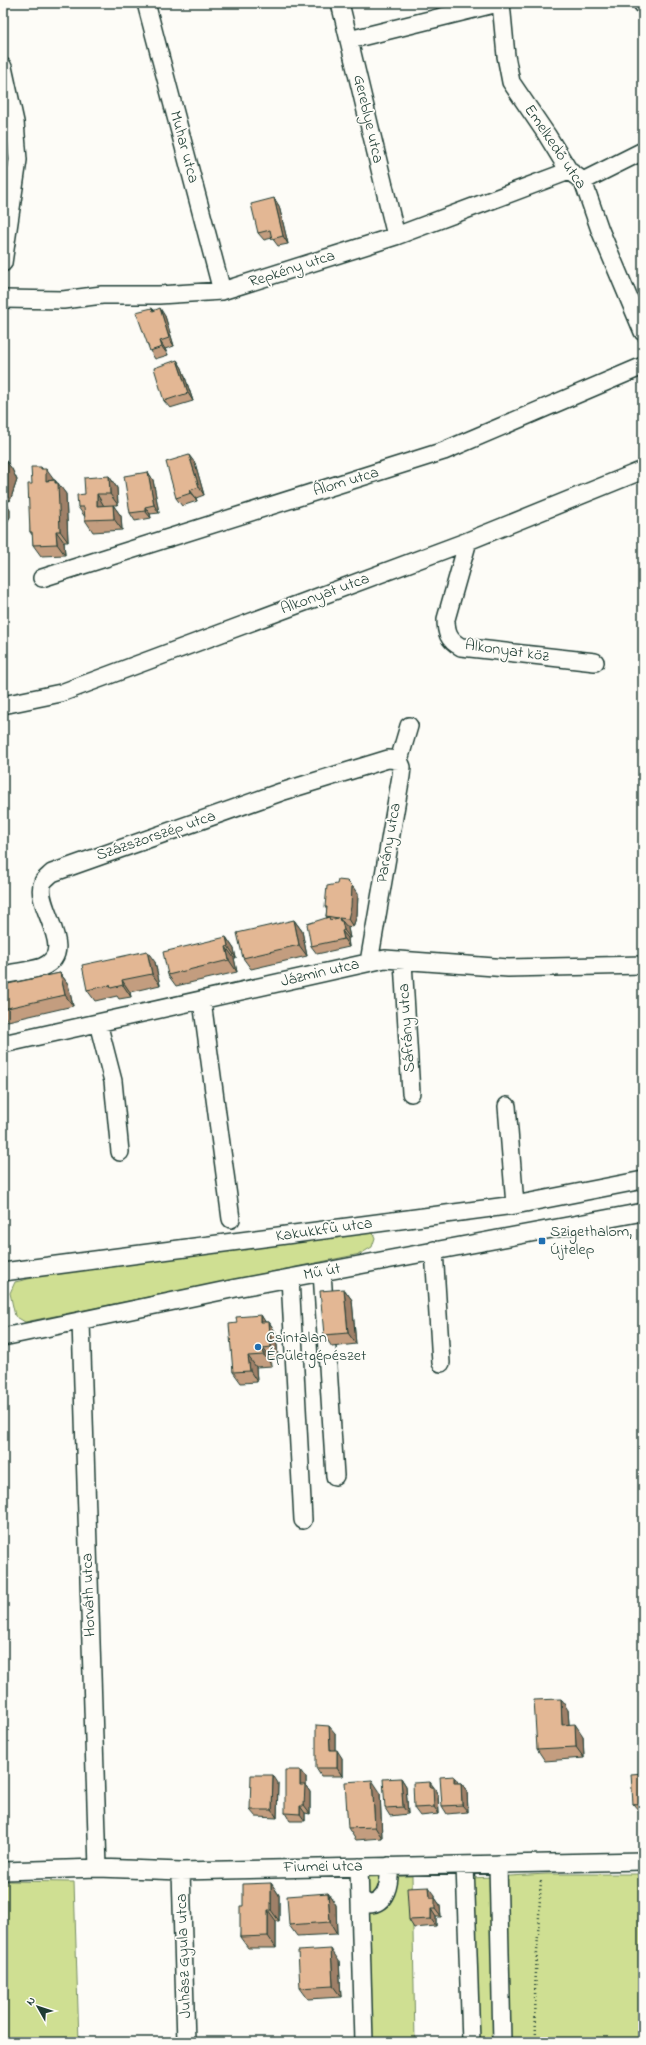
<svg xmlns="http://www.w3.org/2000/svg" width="646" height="2045" font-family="'Indie Flower',sans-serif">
  <rect width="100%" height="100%" fill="#fdfcf7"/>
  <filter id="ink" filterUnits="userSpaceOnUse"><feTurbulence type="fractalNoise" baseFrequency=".025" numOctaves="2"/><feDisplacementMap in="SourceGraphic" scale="8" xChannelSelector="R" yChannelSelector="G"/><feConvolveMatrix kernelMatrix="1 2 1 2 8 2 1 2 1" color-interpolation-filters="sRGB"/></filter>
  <g filter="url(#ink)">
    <path fill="#cfdf92" stroke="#778e63" d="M372,1231L375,1238L372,1247L360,1254L25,1322L15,1316L10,1293L15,1282L76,1268Z
      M547,1874H643V2042H476L472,1878Z
      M412,1876L415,2042H368L362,1877Z
      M3,1881L74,1882L79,2042H3Z"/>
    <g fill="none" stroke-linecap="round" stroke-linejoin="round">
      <g stroke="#1f3d34" stroke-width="20">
        <path id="minor" d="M146,3L222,291
          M340,3L396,236
          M501,3L506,56L511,82L547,135L569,171L583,181L600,230L643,332
          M642,3L643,5
          M349,40L498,3
          M3,67L15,122L18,160L3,263
          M583,181L643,151
          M3,299L63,300L102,295H159L222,291L396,236L569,171
          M468,541L446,619C446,632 448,640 461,647L595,662
          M42,578L444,451L643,366
          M3,705L61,693L468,541L643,470
          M369,962L401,776L402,767L399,760L409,726
          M403,962L411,1093
          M3,975C16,972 30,971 42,967C80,951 32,905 43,882C45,879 49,876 52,873L281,792L388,759L399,760
          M202,1001L231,1219
          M98,1023L113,1081L120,1152
          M3,1044L385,959L508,968L643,965
          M507,1106L515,1205
          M434,1250L441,1363
          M3,1272L515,1205L643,1180
          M322,1272L335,1476
          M290,1278L303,1520
          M81,1321L98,1868
          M3,1337L236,1288L643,1212
          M498,1864L502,2042
          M465,1865L471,2042
          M359,1867L364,2042
          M3,1871L98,1868L181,1871L643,1861
          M181,1871L186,2042
          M360,1898L367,1904C387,1905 390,1882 389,1866"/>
      </g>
      <path stroke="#1f3d34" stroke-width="2.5" stroke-dasharray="1 3" stroke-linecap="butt" d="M536,2042L535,1990L541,1879"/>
      <use href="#minor" stroke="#fdfcf7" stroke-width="17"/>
    </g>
    <path fill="#c39d7f" stroke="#1f3d34" d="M274,198L279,206L288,244L278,246L272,238L264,240L258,233Z
      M152,308L154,310L165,316L174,346L165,349L168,355L155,359L150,351Z
      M177,360L182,368L193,401L170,408L164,401Z
      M3,457L12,469L17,480L10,501L3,499Z
      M195,463L204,495L196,498L197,501L182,506L176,498Z
      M43,469L54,480H55L66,494L68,542H64L65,555L41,556L33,545V536L30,532L32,484Z
      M148,472L153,480L159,513L150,514L151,518L135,521L130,513Z
      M109,476L117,488L118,505H113L121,516L122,530L93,532L85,520V517L78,507L85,494Z
      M3,499L10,509V517L6,524L3,526Z
      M352,886L358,894L357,915L353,927L346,926L348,928L350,938H348L349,947L317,954L311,946L327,918L326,916L327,910L325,907Z
      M294,920L302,931L307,956L251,969L243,958Z
      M226,937L234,949L236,958H234L237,972L176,986L168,975Z
      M155,962L160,985L130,992L131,997L119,999L117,996L95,1001L87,990Z
      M60,973L68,984L73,1006L8,1021L3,1014V985Z
      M344,1289L352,1300L356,1344L332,1347L324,1335Z
      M261,1315L265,1322H269L276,1333L278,1358L271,1359L272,1366L256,1367L257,1382L241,1383L233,1372L237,1323Z
      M568,1710L569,1725L583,1736L584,1758L545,1761L537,1749Z
      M335,1733V1750L342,1758V1776H321L316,1768Z
      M643,1773V1811H639L633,1804Z
      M306,1778V1786L310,1792V1814L305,1813V1821H290L285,1813Z
      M401,1778L406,1786L408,1814L390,1816L385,1808Z
      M278,1783L277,1818L256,1817L250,1810Z
      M459,1783H461L467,1791L468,1812L447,1814L442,1806Z
      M436,1790V1792L438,1795L439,1814L420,1816L414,1808Z
      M380,1792L382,1838L356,1840L348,1828Z
      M271,1883L279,1895V1921H276V1948H248L240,1937L243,1906Z
      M328,1893L336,1905L337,1934L297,1936L289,1925Z
      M435,1895V1898L440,1905L441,1917H436V1926L414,1928L409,1920Z
      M339,1961L341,1997L308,1999L300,1988Z"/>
    <path fill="#9f8068" stroke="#1f3d34" d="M274,198L279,206L288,244L283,236Z
      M160,308L165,316L174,346L169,338Z
      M160,341L165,349L168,355L162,347Z
      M177,360L182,368L193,401L188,393Z
      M189,455L195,463L204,495L199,487Z
      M3,457L12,469L17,480L10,501L3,491Z
      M41,467L46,474V469L54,480L46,481L41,469Z
      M148,472L153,480L159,513L154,505Z
      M109,476L117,488L118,505L110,494Z
      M55,480L58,486V483L66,494L68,542L60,531Z
      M190,490L196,498L197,501L191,493Z
      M97,494L104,506H97Z
      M3,499L10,509V517L6,524L3,520Z
      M113,505L121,516L122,530L114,519Z
      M145,507L150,514L151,518L145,511Z
      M56,531L64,542L65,555L57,544Z
      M352,886L358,894L357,915L353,927L348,919Z
      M339,918L343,923L342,921L348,928L350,938L344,930L340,921Z
      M294,920L302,931L307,956L299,945Z
      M342,931L348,938L349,947L344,939Z
      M226,937L234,949L236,958L228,946Z
      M226,947L234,958L237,972L229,960Z
      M147,951L155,962L160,985L152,974Z
      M60,973L68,984L73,1006L65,995Z
      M122,980L130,992L131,997L123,985Z
      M344,1289L352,1300L356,1344L348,1333Z
      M261,1315L268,1326L261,1322Z
      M269,1322L276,1333L278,1358L271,1347Z
      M263,1348L271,1359L272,1366L264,1355Z
      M248,1356L256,1367L257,1382L250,1371Z
      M561,1699L568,1710L570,1737L562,1725Z
      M575,1724L583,1736L584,1758L576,1747Z
      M329,1726L335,1733V1758L330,1750Z
      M337,1750L342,1758V1776L337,1768Z
      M300,1770L306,1778V1786L310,1792V1814L304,1806L300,1785Z
      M273,1775L278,1783L277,1818L272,1810Z
      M454,1776L459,1784L454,1783Z
      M401,1778L406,1786L408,1814L403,1807Z
      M372,1780L380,1792L382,1838L375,1827Z
      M430,1782L436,1790V1792L438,1795L439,1814L434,1807L430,1787Z
      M461,1783L467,1791L468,1812L462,1805Z
      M300,1806L305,1813V1821L300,1814Z
      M271,1883L279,1895V1921L271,1910Z
      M429,1887L435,1895V1898L440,1905L441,1917L435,1909L430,1898Z
      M328,1893L336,1905L337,1934L330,1922Z
      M431,1909L436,1917V1926L431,1919Z
      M268,1910L276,1921V1948L268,1936Z
      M331,1949L339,1961L341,1997L333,1986Z"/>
    <path fill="#e3b794" stroke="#1f3d34" d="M274,198L283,236L272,239L270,230L258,233L251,204Z
      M152,308L153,311L160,308L169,338L160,341L162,347L150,351L136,312Z
      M177,360L188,393L164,401L154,368Z
      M189,455L199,487L190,490L191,493L176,498L166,462Z
      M3,458L6,466L3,477Z
      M31,467H41V469H46V481L55,480V483H58L60,531H56L57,544L33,545L32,532H30L28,484H32Z
      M148,472L154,505L145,507V511L130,513L124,476Z
      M109,476L110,494H97V506L113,505L114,519L85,520L84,507H78L77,495L85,494L84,478Z
      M338,880L347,881L352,886L351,907L348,919L339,918L340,921H342L344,930L342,931L344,939L311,946L307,924L329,917L330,920L338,918L326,916L327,907H325L327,886L337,884Z
      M294,920L299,945L243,958L237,933Z
      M226,937L228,946L226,947L229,960L168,975L163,952Z
      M147,951L152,974L122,980L123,985L111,988L110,985L87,990L82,965Z
      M60,973L65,995L3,1009V985Z
      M344,1289L348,1333L324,1335L320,1291Z
      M261,1315V1322H269L271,1347L263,1348L264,1355L248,1356L250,1371L233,1372L229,1324L237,1323L236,1317Z
      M561,1699L562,1725L575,1724L576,1747L537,1749L534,1700Z
      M316,1725L329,1726L330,1750H337V1768H316Z
      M285,1770H300V1785H305L304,1806H300V1814L285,1813Z
      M643,1773V1803L633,1804L631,1774Z
      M251,1775H273L272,1810H250Z
      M454,1776V1783H461L462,1805L442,1806L440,1777Z
      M401,1778L403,1807L385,1808L383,1779Z
      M372,1780L375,1827L348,1828L345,1782Z
      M430,1782V1787H433L434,1807L414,1808L413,1783Z
      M271,1883V1910H268V1936L240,1937V1906H243V1884Z
      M429,1887L430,1898H435V1909H431V1919L409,1920L407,1888Z
      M328,1893L330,1922L289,1925L287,1896Z
      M331,1949L333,1986L300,1988L298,1951Z"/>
  </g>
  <g fill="#1f6fb2" stroke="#fdfcf7" stroke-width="1.5">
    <rect x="538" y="1237" width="8" height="8" rx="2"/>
    <circle cx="258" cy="1347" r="4"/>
  </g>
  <g text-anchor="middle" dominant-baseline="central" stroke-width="3.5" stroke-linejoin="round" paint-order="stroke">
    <g font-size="16" fill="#1f3d34" stroke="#fdfcf7">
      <text transform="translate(368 119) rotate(77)">Gereblye utca</text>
      <text transform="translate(184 147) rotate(75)">Muhar utca</text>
      <text transform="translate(555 147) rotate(56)">Emelkedő utca</text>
      <text transform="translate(292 269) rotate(-18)">Repkény utca</text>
      <text transform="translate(346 482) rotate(-17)">Álom utca</text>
      <text transform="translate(325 594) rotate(-20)">Alkonyat utca</text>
      <text transform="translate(507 651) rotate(8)">Alkonyat köz</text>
      <text transform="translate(156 836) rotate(-19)">Százszorszép utca</text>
      <text transform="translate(389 843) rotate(-80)">Parány utca</text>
      <text transform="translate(320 973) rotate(-13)">Jázmin utca</text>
      <text transform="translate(407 1028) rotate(-94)">Sáfrány utca</text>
      <text transform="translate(324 1230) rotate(-8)">Kakukkfű utca</text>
      <text transform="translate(322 1272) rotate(-11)">Mű út</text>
      <text transform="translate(89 1595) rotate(-92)">Horváth utca</text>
      <text transform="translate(323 1867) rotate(-1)">Fiumei utca</text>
      <text transform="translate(184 1956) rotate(-92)">Juhász Gyula utca</text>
    </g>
    <g font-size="16" fill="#1f3d34" stroke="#fdfcf7" text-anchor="start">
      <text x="550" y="1232">Szigethalom,<tspan x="550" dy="18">Újtelep</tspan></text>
      <text x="266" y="1338">Csintalan<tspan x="266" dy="18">Épületgépészet</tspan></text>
    </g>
  </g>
  <rect width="646" height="2045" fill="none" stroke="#fdfcf7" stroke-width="16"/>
  <rect x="8" y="8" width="630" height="2029" fill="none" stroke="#1f3d34" stroke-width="1.5" filter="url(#ink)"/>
  <g transform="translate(38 2007) rotate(309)" stroke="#fdfcf7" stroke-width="3" paint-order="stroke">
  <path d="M0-3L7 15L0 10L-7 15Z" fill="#1f3d34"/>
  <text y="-6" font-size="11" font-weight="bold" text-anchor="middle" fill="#1f3d34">N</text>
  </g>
</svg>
